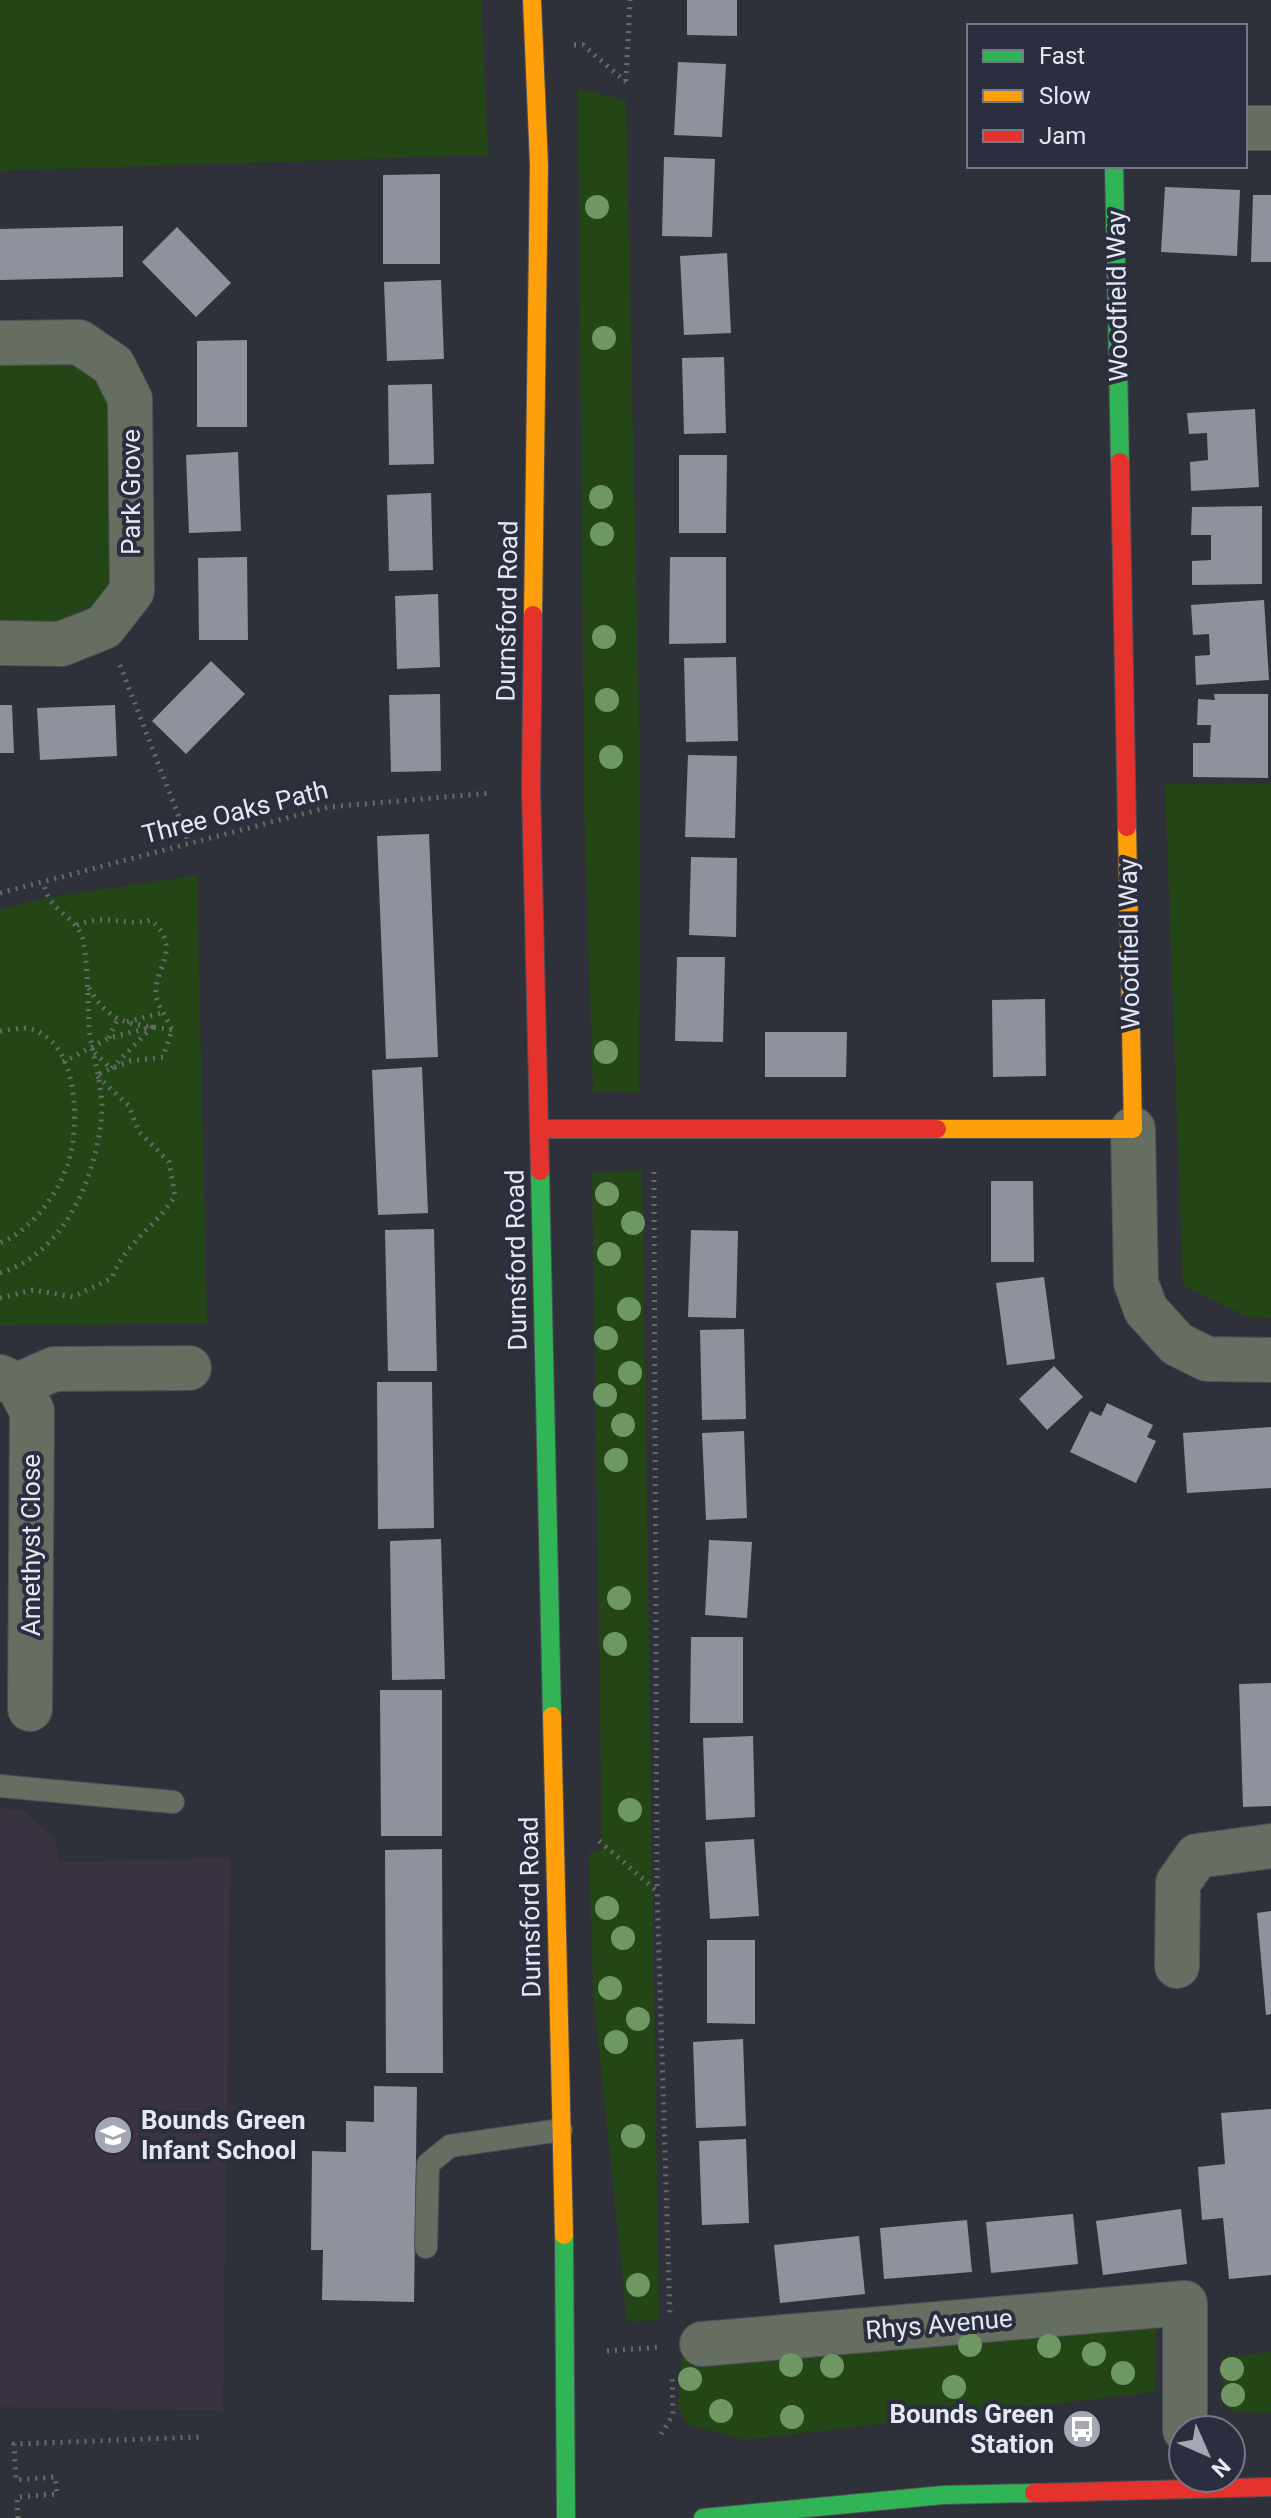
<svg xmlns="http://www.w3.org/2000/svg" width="1271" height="2518" font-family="Roboto,sans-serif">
  <rect width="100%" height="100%" fill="#2f313a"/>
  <path fill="#3a3342" d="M0,1808L23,1810L55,1840L59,1862L230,1858L223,2411L0,2407Z"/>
  <path fill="#244515" d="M0,0H481L488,155L0,171Z
    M578,89L626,100L640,761L639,1093L593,1091L584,803Z
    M0,355L78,357L115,398L122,581L91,616L0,635Z
    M1165,784H1271V1318L1248,1317L1183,1285Z
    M197,875L207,1323L0,1326V910L46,898Z
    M642,1170L659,2320L627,2322L593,1990L589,1853L602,1851L592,1173Z
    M1156,2314L1155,2392L745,2440L689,2425L678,2409L681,2358Z
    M1271,2352V2413L1232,2412L1225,2403L1221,2357Z"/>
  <path fill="#8f929c" d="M687,0H737V36L687,35Z
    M678,62L726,64L722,137L674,135Z
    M664,157L715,159L712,237L662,236Z
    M440,174V264H383V175Z
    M1165,187L1240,190L1237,256L1161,252Z
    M1253,195H1271V262H1251Z
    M123,226V277L0,280V229Z
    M177,227L231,283L196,317L142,262Z
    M727,253L731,333L684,335L680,256Z
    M441,280L444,359L387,361L384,282Z
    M247,340V427H197V341Z
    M724,357L726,433L684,434L682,358Z
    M432,384L434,464L389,465L388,385Z
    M1255,409L1259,487L1191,491L1190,462L1208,460L1207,433L1189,434L1187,413Z
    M238,452L241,531L189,533L186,455Z
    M679,455H727L726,533H679Z
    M431,493L433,570L389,571L387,495Z
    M1262,506V584L1192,585V561L1211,560V535H1191L1192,507Z
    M247,557L248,640H199L198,558Z
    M670,557H726V643L669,644Z
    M438,594L440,667L397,669L395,596Z
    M1264,600L1269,680L1196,685L1195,656L1210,655L1209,634L1193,635L1191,605Z
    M736,657L738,741L686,742L684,658Z
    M211,661L245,694L186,754L152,721Z
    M440,694L441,771L391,772L389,695Z
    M1214,694H1268V778L1193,777V743H1210L1211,725H1197L1198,699L1215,700Z
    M0,705H12L14,753H0Z
    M115,705L117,756L40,760L37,708Z
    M688,755L737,756L735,838L685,837Z
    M429,834L438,1057L386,1059L377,836Z
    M691,857L737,858L736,937L689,935Z
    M677,957H725L723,1042L675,1041Z
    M1045,999L1046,1076L993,1077L992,1000Z
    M765,1032H847L846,1077H765Z
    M422,1067L428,1213L378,1215L372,1070Z
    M991,1181H1033L1034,1262H991Z
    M434,1229L437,1371H388L385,1230Z
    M691,1230L738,1231L736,1318L688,1317Z
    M1044,1277L1055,1359L1007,1365L996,1283Z
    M744,1329L746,1419L702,1420L700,1330Z
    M1054,1366L1083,1397L1047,1430L1019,1399Z
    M377,1382H432L434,1528L378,1529Z
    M1107,1403L1153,1425L1147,1437L1156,1441L1136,1483L1070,1452L1090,1411L1101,1416Z
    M1271,1427V1488L1187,1493L1183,1433Z
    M744,1431L747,1518L706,1520L702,1433Z
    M441,1539L445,1679L392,1680L390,1541Z
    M709,1540L752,1542L747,1618L705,1615Z
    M691,1637H743V1723H690Z
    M1271,1683V1806L1243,1807L1239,1684Z
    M380,1690H442V1836H381Z
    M753,1736L755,1817L706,1820L703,1738Z
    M754,1839L759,1916L710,1919L705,1842Z
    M442,1849L443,2073H386L385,1850Z
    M1271,1911V2014L1266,2015L1257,1913Z
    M707,1940H755V2024L707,2023Z
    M743,2039L746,2126L696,2128L693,2042Z
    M374,2086L417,2087L414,2302L322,2300L323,2250H311L312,2151L346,2152V2121L374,2122Z
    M1271,2109V2275L1229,2279L1223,2218L1202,2220L1198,2167L1225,2164L1221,2113Z
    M746,2139L749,2223L702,2225L699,2141Z
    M1181,2209L1187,2264L1103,2275L1096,2221Z
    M1073,2214L1078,2264L991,2273L986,2222Z
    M967,2220L972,2272L884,2279L880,2228Z
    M859,2236L865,2294L780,2303L774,2245Z"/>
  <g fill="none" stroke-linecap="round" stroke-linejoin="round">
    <g stroke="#4d4f57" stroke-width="24">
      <path id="lane" d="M0,1786L173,1802
        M426,2247L428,2164L450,2146L561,2130"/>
    </g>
    <g stroke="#4d4f57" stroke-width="46">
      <path id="street" d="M1245,128H1271
        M0,343L79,342L113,365L130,399L132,591L104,627L61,644L0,643
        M1133,1129L1136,1283L1146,1310L1177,1344L1207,1359L1271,1360
        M0,1377L18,1385L32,1411L30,1709
        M18,1385L54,1369L189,1368
        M1177,1966L1178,1883L1197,1856L1271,1846
        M702,2344L1185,2303V2430"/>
    </g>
    <g stroke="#4d4f57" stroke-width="20">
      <path id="fast" d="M1114,166L1120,462
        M540,1171L552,1716
        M564,2235L566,2518
        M703,2518L943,2495L1034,2493"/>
    </g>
    <g stroke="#4d4f57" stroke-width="20">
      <path id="slow" d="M532,0L539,165L533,615
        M937,1129H1133L1127,827
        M552,1716L564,2235"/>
    </g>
    <g stroke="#4d4f57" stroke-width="20">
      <path id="jam" d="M1120,462L1127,827
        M533,615L531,789L540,1171
        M539,1129H937
        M1034,2493L1271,2487"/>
    </g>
    <path stroke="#666c66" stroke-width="5" stroke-dasharray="2 6" stroke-linecap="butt" d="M574,45H583L626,82
      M626,81L630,0
      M120,665L189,843
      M0,893L329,807L491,793
      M89,988C111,1027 132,1023 172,1030
      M127,1022L165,1012
      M0,1031C9,1030 22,1027 31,1029C78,1042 80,1122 69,1160C60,1192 32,1230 0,1243
      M109,1038L117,1020
      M63,1062L109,1038L152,1027L111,1069L91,1049
      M654,1172L657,1891
      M0,1273C66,1253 97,1175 102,1111C103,1084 91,1054 89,1026C88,1008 88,949 81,934C70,912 49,912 43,881
      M0,1298L33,1290L73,1297L112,1278C127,1240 154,1229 175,1196L169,1162L139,1132L129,1106L96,1075L130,1061L163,1057L172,1030C168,1020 158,1006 156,996C153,969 184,948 151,920C123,928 107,911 73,927
      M599,1841L657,1891L670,2316
      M607,2351L661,2347
      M661,2434L673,2415L672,2374
      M18,2518L17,2497L57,2494L55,2477L16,2480L14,2444L200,2437"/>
    <use href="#lane" stroke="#656e60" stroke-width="22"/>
    <use href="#street" stroke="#656e60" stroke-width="44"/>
    <use href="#fast" stroke="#30b455" stroke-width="18"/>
    <use href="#slow" stroke="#ff9f0a" stroke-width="18"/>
    <use href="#jam" stroke="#e5322d" stroke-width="18"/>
  </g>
  <g fill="#6f9764">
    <circle cx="597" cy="207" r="12"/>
    <circle cx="604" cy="338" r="12"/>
    <circle cx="601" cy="497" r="12"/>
    <circle cx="602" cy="534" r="12"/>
    <circle cx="604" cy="637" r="12"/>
    <circle cx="607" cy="700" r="12"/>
    <circle cx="611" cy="757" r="12"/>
    <circle cx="606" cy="1052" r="12"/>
    <circle cx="607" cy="1194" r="12"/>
    <circle cx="633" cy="1223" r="12"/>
    <circle cx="609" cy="1254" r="12"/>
    <circle cx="629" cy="1309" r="12"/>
    <circle cx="606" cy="1338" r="12"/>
    <circle cx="630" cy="1373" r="12"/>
    <circle cx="605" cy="1395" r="12"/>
    <circle cx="623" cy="1425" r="12"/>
    <circle cx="616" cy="1460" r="12"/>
    <circle cx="619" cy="1598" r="12"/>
    <circle cx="615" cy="1644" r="12"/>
    <circle cx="630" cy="1810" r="12"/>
    <circle cx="607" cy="1908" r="12"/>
    <circle cx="623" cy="1938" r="12"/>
    <circle cx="610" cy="1988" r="12"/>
    <circle cx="638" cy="2019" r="12"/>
    <circle cx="616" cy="2042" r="12"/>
    <circle cx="633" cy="2136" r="12"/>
    <circle cx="638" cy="2285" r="12"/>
    <circle cx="970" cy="2345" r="12"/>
    <circle cx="1049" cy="2346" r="12"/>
    <circle cx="1094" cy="2354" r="12"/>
    <circle cx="791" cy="2365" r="12"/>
    <circle cx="832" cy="2366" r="12"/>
    <circle cx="1232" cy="2369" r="12"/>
    <circle cx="1123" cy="2373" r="12"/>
    <circle cx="690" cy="2379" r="12"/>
    <circle cx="954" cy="2387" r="12"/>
    <circle cx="1233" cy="2395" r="12"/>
    <circle cx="721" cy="2411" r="12"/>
    <circle cx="792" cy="2417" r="12"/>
  </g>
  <defs>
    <g id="school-disc" transform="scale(2)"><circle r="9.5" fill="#a5a8b2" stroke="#2a2e3f"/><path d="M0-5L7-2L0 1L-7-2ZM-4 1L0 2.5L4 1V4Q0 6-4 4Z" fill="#fff"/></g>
    <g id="bus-disc" transform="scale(2)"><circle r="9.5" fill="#a5a8b2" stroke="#2a2e3f"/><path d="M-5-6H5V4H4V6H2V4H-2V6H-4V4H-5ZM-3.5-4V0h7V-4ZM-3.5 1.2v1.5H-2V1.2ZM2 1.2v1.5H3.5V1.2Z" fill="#fff"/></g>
  </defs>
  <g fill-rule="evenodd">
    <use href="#school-disc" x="113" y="2135"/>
    <use href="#bus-disc" x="1082" y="2429"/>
  </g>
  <g text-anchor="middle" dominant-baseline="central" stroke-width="8" stroke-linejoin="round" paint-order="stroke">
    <g font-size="26" fill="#e4e8f3" stroke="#2a2e3f">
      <text transform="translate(1117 296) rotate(-91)">Woodfield Way</text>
      <text transform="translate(131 492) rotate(-90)">Park Grove</text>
      <text transform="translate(507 611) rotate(-89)">Durnsford Road</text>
      <text transform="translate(235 812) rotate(-14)">Three Oaks Path</text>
      <text transform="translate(1129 944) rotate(-91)">Woodfield Way</text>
      <text transform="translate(516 1260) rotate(-91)">Durnsford Road</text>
      <text transform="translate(31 1545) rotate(-90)">Amethyst Close</text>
      <text transform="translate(530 1907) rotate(-91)">Durnsford Road</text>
      <text transform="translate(939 2324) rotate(-5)">Rhys Avenue</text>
    </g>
    <g font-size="26" font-weight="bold" fill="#e4e8f3" stroke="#2a2e3f" text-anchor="start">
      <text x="141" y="2120">Bounds Green<tspan x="141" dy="30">Infant School</tspan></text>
      <text x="1054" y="2414" text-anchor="end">Bounds Green<tspan x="1054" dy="30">Station</tspan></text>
    </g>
  </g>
  <rect x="967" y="24" width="280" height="144" fill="#2a2e3f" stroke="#747887" stroke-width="2"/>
  <rect x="983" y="50" width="40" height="12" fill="#30b455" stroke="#747887" stroke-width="2"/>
  <text x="1039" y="64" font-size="24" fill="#e4e8f3">Fast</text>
  <rect x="983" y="90" width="40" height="12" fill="#ff9f0a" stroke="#747887" stroke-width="2"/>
  <text x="1039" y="104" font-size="24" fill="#e4e8f3">Slow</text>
  <rect x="983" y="130" width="40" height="12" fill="#e5322d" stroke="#747887" stroke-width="2"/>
  <text x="1039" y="144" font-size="24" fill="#e4e8f3">Jam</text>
  <g transform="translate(1207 2454) rotate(135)"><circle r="38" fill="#2a2e3f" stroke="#747887" stroke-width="2"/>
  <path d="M0-6L14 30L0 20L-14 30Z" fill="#a5a8b2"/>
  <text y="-12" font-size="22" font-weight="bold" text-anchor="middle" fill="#e4e8f3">N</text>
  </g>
</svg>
